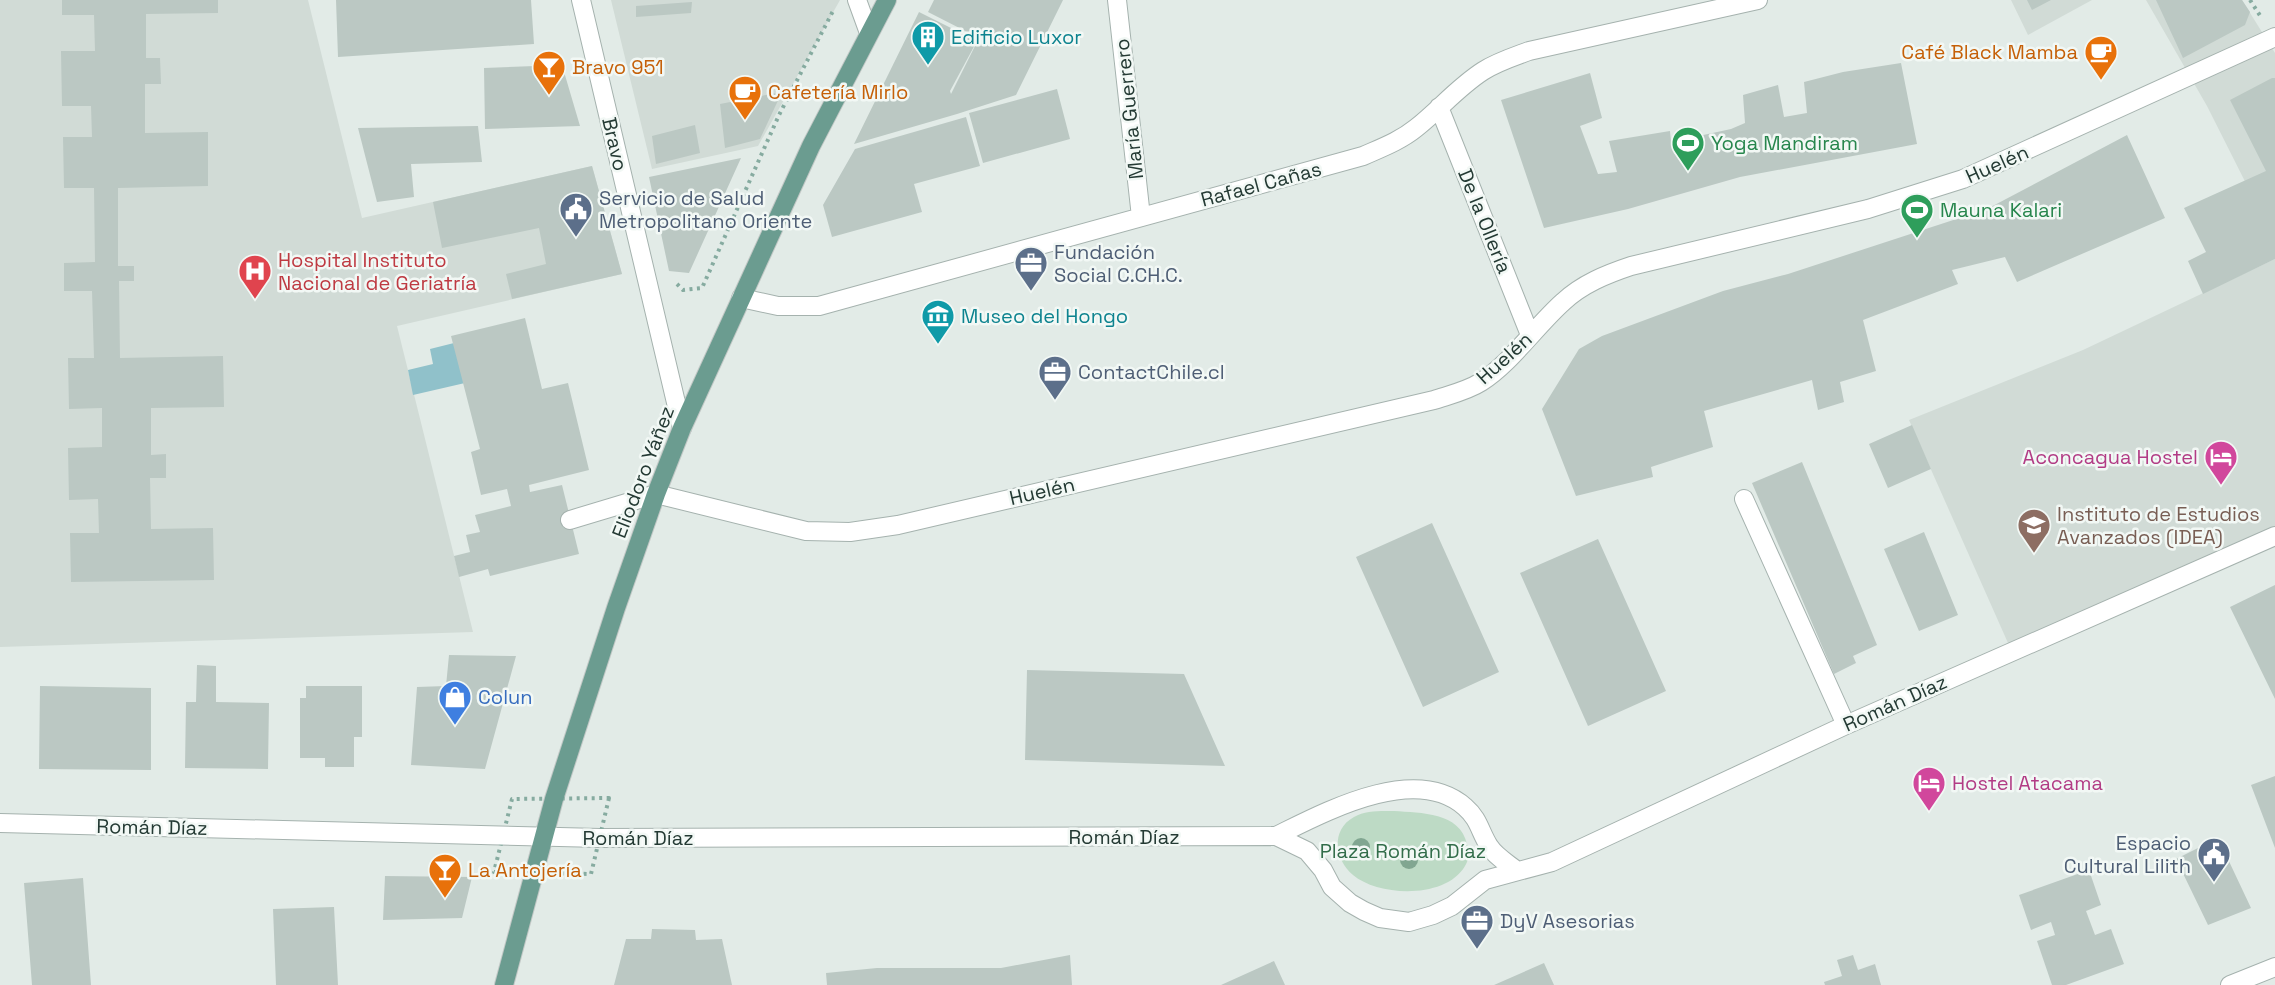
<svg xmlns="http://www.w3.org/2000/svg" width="2275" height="985" font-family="'Space Grotesk',sans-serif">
  <rect width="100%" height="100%" fill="#e2ebe7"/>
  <path fill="#d1dbd6" d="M0,0H308L362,218L592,166L622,274L397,326L473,632L0,647Z
    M611,0H840L758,146L652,169Z
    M2011,0H2092L2028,35Z
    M2146,0H2242L2275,53V241L2207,106Z
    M2275,259V536L2012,652L1909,420L2083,350Z"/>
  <path fill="#bddac5" d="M1394,811C1421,813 1460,812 1467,844C1469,852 1470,858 1465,866C1446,899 1379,897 1353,875C1335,860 1330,830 1354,817C1366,810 1381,811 1394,811Z"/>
  <path fill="#90c1ca" d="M454,343L465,383L413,395L408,370L433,364L430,349Z"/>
  <path fill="#bbc8c3" d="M62,0H218V13L146,14V58H160L161,84H145V133L208,132V186L118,188V266H134V281H119L120,358L223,356L224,407L151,408V455L166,454V478H150L151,529L213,528L214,580L71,582L70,533H99L98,499L69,500L68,448L102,447V408L69,409L68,358H94L92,291H64V263L95,262L94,188H64L63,137H92L91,106H62L61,51H95L94,15H62Z
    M336,0H531L534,44L338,57Z
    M934,0H1063L1016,95L957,114L854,144L919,12L977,41L950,91L951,94L979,38L928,12Z
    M2027,0H2051L2032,10Z
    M2156,0H2242L2250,12L2245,25L2183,58Z
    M692,2L691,13L636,17V6Z
    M1901,63L1917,144L1740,177L1628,209L1544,228L1501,100L1590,73L1602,118L1580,126L1598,174L1617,172L1609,141L1670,131L1671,142L1731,129L1745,123L1743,95L1778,85L1784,117L1807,113L1804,82L1843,72Z
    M562,65L580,126L485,129L484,68Z
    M2272,78H2275V259L2203,294L2188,261L2206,252L2184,208L2266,171L2230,100Z
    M1057,89L1070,139L983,163L969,113Z
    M782,92L760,139L725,148L720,104Z
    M966,117L980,166L914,184L922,212L832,237L823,205L855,149Z
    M695,125L700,153L656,164L652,136Z
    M478,126L482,162L411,164L414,197L377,202L358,128Z
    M2127,135L2165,218L2017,282L2005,257L1952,270L1958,284L1863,320L1876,371L1840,382L1844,402L1818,410L1812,380L1704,411L1713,447L1651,467L1653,477L1576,496L1542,409L1579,349L1602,336L1723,291L1788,274L1987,209Z
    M741,158L689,273L669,271L649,177Z
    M592,166L622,274L512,299L506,274L546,264L539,228L442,248L433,202Z
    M525,318L542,389L568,383L589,470L529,485L530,492L562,485L579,554L490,576L488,569L459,577L454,556L470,552L466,535L480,532L475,515L511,506L507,489L481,495L471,452L480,449L451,336Z
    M1912,425L1931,469L1888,488L1869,444Z
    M1802,462L1877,645L1853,656L1856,663L1834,674L1752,483Z
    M1432,523L1499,672L1423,707L1356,557Z
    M1924,532L1958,615L1919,631L1884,549Z
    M1598,539L1666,691L1588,726L1520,573Z
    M2275,585V699L2230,607Z
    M449,655L516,656L485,769L411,765L417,687L446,686Z
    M197,665L216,666V702L269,703L268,769L185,768L186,702H196Z
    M1027,670L1184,674L1225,766L1025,760Z
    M40,686L151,688V770L39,769Z
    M306,686H362V737H354V767H325V758H300V698H306Z
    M2275,776V848L2251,785Z
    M2218,838L2251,908L2208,925L2176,859Z
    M2089,870L2101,905L2086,911L2095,935L2111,929L2124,964L2066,985H2052L2037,941L2055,935L2051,922L2031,930L2019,895Z
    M385,876L472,877L462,918L383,920Z
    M83,878L91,985H32L24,883Z
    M334,907L338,985H276L273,909Z
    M652,929L695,930L696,940L722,939L732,985H614L626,939H651Z
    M1070,955L1072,985H827L826,973L877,968H1001Z
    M1853,955L1858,970L1875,964L1881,985H1825L1824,982L1842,976L1837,960Z
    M1274,961L1285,985H1221Z
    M1544,963L1554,985H1494Z"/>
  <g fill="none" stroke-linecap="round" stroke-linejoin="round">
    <g stroke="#a5b2ae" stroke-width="20">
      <path id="service" d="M857,0L869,33
        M570,520L656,494"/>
    </g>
    <g stroke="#a5b2ae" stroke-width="20">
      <path id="minor" d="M581,0L682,428
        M1117,0L1141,217
        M1439,107L1530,335
        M741,298L778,306H819L1363,156C1381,148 1400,141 1416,128C1439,110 1458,87 1483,71C1497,62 1513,57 1529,51L1758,0
        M656,494L806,531L850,532L898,525L1434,400C1449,395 1467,391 1481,382C1511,363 1536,326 1563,302C1582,284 1607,274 1631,266L1868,209L1963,179L2275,37
        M1744,499L1846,725
        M0,823L600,838L1276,836C1325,812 1415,763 1465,807C1479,819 1480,832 1489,846C1495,856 1507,863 1516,870
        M1276,836L1307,851L1323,870L1332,887L1350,903L1364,911L1380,918L1409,922L1433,915L1452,906L1485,880L1552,862L1846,725L2275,536"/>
    </g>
    <g stroke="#a5b2ae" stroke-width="20">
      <path id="tertiary" d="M2230,985L2275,967"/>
    </g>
    <g stroke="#c2c8c6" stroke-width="20">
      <path id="primary" d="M504,985L554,799L616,608L656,494L682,428L811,146L887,0"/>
    </g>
    <path stroke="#86aba0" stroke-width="4" stroke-dasharray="3 4.5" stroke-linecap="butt" d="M2250,0L2261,17
      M677,284L683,290L702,288L779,115L833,11
      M609,798L591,874L494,872L512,799Z"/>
    <use href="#service" stroke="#fff" stroke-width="18"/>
    <use href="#minor" stroke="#fff" stroke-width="18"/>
    <use href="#tertiary" stroke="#fff" stroke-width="18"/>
    <use href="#primary" stroke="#6b9c90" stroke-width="18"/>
  </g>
  <g fill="#81a691">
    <circle cx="1361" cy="847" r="9"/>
    <circle cx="1409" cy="860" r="9"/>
  </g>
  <defs>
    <g id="building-pin" transform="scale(1.725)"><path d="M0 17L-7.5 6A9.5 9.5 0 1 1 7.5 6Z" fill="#0f9aa8" stroke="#f2f8f5"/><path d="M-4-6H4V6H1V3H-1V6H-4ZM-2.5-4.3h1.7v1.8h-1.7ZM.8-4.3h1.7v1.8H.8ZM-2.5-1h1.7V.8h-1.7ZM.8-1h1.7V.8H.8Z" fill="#fff"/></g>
    <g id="cafe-pin" transform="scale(1.725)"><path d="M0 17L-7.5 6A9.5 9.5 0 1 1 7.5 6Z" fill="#e8710a" stroke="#f2f8f5"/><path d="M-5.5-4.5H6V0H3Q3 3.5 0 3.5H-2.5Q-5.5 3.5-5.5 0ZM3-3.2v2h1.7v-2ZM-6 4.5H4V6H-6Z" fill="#fff"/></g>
    <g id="bar-pin" transform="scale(1.725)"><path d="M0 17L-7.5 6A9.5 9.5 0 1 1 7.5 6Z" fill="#e8710a" stroke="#f2f8f5"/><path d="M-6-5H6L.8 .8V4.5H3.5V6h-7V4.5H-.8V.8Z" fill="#fff"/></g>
    <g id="stadium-pin" transform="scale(1.725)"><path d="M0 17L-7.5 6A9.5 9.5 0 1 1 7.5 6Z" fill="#2e9e5b" stroke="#f2f8f5"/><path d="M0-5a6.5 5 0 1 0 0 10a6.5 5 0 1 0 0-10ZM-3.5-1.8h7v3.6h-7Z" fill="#fff"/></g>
    <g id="civic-pin" transform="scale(1.725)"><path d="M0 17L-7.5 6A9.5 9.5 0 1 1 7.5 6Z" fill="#5c6f8a" stroke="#f2f8f5"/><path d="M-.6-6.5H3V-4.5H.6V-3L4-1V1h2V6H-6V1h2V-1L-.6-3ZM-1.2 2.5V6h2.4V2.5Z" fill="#fff"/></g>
    <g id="office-pin" transform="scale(1.725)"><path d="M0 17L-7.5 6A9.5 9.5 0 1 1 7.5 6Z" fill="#5c6f8a" stroke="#f2f8f5"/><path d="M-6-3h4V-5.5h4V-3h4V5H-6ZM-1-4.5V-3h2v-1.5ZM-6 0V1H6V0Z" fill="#fff"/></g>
    <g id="hospital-pin" transform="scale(1.725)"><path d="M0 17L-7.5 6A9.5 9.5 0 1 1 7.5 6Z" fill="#e0444e" stroke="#f2f8f5"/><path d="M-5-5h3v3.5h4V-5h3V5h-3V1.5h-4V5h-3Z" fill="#fff"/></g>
    <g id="museum-pin" transform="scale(1.725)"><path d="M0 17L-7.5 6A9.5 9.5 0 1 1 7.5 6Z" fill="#0f9aa8" stroke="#f2f8f5"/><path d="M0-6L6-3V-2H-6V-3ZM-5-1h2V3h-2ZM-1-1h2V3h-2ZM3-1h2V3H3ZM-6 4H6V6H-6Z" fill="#fff"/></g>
    <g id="hotel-pin" transform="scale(1.725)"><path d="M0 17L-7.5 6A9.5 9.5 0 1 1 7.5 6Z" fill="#d1479c" stroke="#f2f8f5"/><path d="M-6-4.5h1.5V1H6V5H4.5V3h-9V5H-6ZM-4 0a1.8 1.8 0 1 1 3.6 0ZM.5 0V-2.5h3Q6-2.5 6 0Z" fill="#fff"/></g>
    <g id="school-pin" transform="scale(1.725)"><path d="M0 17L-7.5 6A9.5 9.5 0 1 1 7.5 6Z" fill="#8d6e63" stroke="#f2f8f5"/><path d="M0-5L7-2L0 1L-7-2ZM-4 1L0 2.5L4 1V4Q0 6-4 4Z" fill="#fff"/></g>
    <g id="shop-pin" transform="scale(1.725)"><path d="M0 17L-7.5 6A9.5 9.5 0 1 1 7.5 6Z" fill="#3f7fe0" stroke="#f2f8f5"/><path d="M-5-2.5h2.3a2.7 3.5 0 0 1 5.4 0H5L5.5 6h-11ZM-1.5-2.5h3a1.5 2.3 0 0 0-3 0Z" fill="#fff"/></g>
  </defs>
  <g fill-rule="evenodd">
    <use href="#building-pin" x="928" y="37"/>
    <use href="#cafe-pin" x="2101" y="52"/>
    <use href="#bar-pin" x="549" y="67"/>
    <use href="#cafe-pin" x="745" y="92"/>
    <use href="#stadium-pin" x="1688" y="143"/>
    <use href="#civic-pin" x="576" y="209"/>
    <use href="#stadium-pin" x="1917" y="210"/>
    <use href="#office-pin" x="1031" y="263"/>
    <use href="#hospital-pin" x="255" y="271"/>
    <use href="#museum-pin" x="938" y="316"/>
    <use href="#office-pin" x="1055" y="372"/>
    <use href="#hotel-pin" x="2221" y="457"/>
    <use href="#school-pin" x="2034" y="525"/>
    <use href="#shop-pin" x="455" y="697"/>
    <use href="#hotel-pin" x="1929" y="783"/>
    <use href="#civic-pin" x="2214" y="854"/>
    <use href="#bar-pin" x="445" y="870"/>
    <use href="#office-pin" x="1477" y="921"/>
  </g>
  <g text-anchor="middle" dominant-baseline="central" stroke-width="5" stroke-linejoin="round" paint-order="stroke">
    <g font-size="20" fill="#0d838f" stroke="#f2f8f5" text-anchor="start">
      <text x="951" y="37">Edificio Luxor</text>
      <text x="961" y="316">Museo del Hongo</text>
    </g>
    <g font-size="20" fill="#c56008" stroke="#f2f8f5" text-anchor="start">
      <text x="2078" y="52" text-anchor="end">Café Black Mamba</text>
      <text x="572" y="67">Bravo 951</text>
      <text x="768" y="92">Cafetería Mirlo</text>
      <text x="468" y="870">La Antojería</text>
    </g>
    <g font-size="20" fill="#243a34" stroke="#f2f8f5">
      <text transform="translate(1129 109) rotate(-96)">María Guerrero</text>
      <text transform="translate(615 144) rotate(77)">Bravo</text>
      <text transform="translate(1997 164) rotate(-24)">Huelén</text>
      <text transform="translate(1261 184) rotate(-15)">Rafael Cañas</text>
      <text transform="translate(1485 221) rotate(68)">De la Ollería</text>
      <text transform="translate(1504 358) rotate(-42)">Huelén</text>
      <text transform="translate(643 472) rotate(-69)">Eliodoro Yáñez</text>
      <text transform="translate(1042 491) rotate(-13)">Huelén</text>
      <text transform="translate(1895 703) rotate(-24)">Román Díaz</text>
      <text transform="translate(152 827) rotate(1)">Román Díaz</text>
      <text x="1124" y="837">Román Díaz</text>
      <text x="638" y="838">Román Díaz</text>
    </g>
    <g font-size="20" fill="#27864d" stroke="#f2f8f5" text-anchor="start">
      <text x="1711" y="143">Yoga Mandiram</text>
      <text x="1940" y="210">Mauna Kalari</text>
    </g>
    <g font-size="20" fill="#4e5e75" stroke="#f2f8f5" text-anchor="start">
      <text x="599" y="198">Servicio de Salud<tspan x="599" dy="23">Metropolitano Oriente</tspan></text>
      <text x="1054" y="252">Fundación<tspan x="1054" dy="23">Social C.CH.C.</tspan></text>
      <text x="1078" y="372">ContactChile.cl</text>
      <text x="2191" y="843" text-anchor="end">Espacio<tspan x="2191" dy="23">Cultural Lilith</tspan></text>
      <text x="1500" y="921">DyV Asesorias</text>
    </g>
    <g font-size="20" fill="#be3a42" stroke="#f2f8f5" text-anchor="start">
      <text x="278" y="260">Hospital Instituto<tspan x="278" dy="23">Nacional de Geriatría</tspan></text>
    </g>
    <g font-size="20" fill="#b23c85" stroke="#f2f8f5" text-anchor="end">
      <text x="2198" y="457">Aconcagua Hostel</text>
      <text x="1952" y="783" text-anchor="start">Hostel Atacama</text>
    </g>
    <g font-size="20" fill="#785e54" stroke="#f2f8f5" text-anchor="start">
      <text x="2057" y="514">Instituto de Estudios<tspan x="2057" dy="23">Avanzados (IDEA)</tspan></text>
    </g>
    <g font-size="20" fill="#366cbe" stroke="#f2f8f5" text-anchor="start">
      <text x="478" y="697">Colun</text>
    </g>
    <g font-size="20" fill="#326d4a" stroke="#f2f8f5">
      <text x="1403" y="851">Plaza Román Díaz</text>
    </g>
  </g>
</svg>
